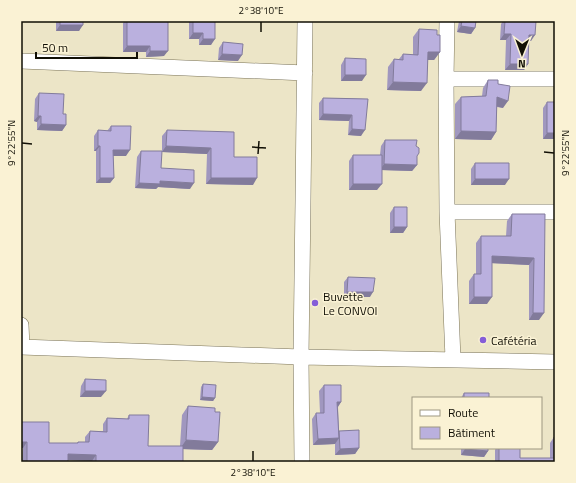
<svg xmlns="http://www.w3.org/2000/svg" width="576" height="483" font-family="'Titillium Web',sans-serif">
  <rect width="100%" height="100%" fill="#ece5c7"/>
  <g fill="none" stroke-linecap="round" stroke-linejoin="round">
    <g stroke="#7b7459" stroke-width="16">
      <path id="minor" d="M447,21L446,79L447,212L453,359
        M21,61L305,73
        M446,79H555
        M447,212H555
        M21,325L22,347
        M21,347L301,357L555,362
        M302,462L301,357L303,201L305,21"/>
    </g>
    <use href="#minor" stroke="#fff" stroke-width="15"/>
  </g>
  <path fill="#a097bf" d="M56,21H83L79,31H56Z
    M125,21H168L164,56L146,57V52H123V23Z
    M189,21H215L211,45H199V39H189Z
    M459,21H476L475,28L471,34L457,32Z
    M503,21H536L531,41H529L528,64L524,70H505L506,40H500L501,24Z
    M419,29L437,35L440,52L434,60H428L421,91L387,90L388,67L394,59H399L403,54L413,55V37Z
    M223,42L238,61L218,60L219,48Z
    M345,58L362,81H341V65Z
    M488,80L498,84L503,108L497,107L496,132L491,140L455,139V104L461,97L482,96L483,88Z
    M39,93L63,114L66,125L62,131L37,130V122L34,121L35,99Z
    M323,98L368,99L361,136L348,135L349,121L319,120V103Z
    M547,102H555V139H543V108Z
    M111,126L126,156H113L114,178L110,183H96V151H94V136L98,130L107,131Z
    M167,130L234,157L253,185L206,184L207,154L162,152V136Z
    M385,140L416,146L417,165L412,171L382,170L377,190H349V161L353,155H380L381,146Z
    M141,151L161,168L190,189L158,187L156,189L135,188L137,157Z
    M475,163L505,185H471V169Z
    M394,207L407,227L403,233H390V213Z
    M512,214H545L539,320H529V265L492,263L487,304H469V281L474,274H476V243L481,236H506L507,221Z
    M348,277L370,297H344V282Z
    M85,379L101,397H80L81,386Z
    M203,384L215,398L213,401L200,400L201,387Z
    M324,385L341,402L338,407L339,431L359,448L355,454L335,455V444L313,445L312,419L316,413H320L319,391Z
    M464,393L489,398H461Z
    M188,406L215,412L218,442L212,450L183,449V462H92V461L68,460V462H22L23,448L21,422L49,443H77L78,442H85V437L90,431H103V424L107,418L127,419L129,415L148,446H180L182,415Z
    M554,437L555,462H495V450L496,448H520V458H550V443Z
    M461,448H488V451L484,457L461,455Z"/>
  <path fill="#827b9b" d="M60,25H83L79,31H56Z
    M461,26L475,28L471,34L457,32Z
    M193,33H203L199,39H189Z
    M504,34H511L506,40H500Z
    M529,35H535L531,41H525Z
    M203,39H215L211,45H199Z
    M127,46H150L146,52H123Z
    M150,51H168L164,56L146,57Z
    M428,52H440L434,60H422Z
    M222,54L242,55L238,61L218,60Z
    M510,64H528L524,70H505Z
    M345,75H366L362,81H341Z
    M393,82L427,83L421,91L387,90Z
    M497,97L508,101L503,108L491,105Z
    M323,114L352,115L349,121L319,120Z
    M38,116H41L37,122L34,121Z
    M41,124L66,125L62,131L37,130Z
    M352,129L365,130L361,136L348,135Z
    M461,131L496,132L491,140L455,139Z
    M547,133H555V139H543Z
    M98,146H100L96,151H94Z
    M166,146L211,148L207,154L162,152Z
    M113,150H130L126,156H110Z
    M384,164L417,165L412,171L380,170Z
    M100,178H114L110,183H96Z
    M211,178H257L253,185L206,184Z
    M475,179H509L505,185H471Z
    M160,181L194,183L190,189L158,187L156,189L135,188L139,183Z
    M353,184H382L377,190H349Z
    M394,227H407L403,233H390Z
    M492,256L534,258L529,265L488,263Z
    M347,292H373L370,297H344Z
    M474,297H492L487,304H469Z
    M533,313H544L539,320H529Z
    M85,391H106L101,397H80Z
    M202,397L215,398L213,401L200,400Z
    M337,402H341L337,408Z
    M339,438L335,444L313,445L318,439Z
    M186,440L218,442L212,450L180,449Z
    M21,442H27L23,448H21Z
    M359,448L355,454L335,455L340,449Z
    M465,449L488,451L484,457L461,455Z
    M68,454L96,455L92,461L64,460Z"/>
  <path fill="#bab0de" stroke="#827b9b" d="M60,21H83V25H60Z
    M127,21H168V51H150V46H127Z
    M193,21H215V39H203V33H193Z
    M462,21H476L475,28L461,26Z
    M505,21H536L535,35H529L528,64H510L511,34H504Z
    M419,29L437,30V35H440V52H428L427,83L393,82L394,59L403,60V54L418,55Z
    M223,42L243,44L242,55L222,54Z
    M345,58L366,59V75H345Z
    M488,80H498V84L510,86L508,101L497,97L496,132L461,131V97L486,96Z
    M39,93L64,94L63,114H66V125L41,124V116H38Z
    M323,98L368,99L365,130L352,129V115L323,114Z
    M547,102H555V133H547Z
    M111,126H131L130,150H113L114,178H100V146H98V130L111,131Z
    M167,130L234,132V157H257V178H211V148L166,146Z
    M385,140H417L416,146L419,148V153L417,156V165L384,164Z
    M141,151H162L161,168L194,170V183L160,181V184L139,183Z
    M353,155H382V184H353Z
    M475,163H509V179H475Z
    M394,207H407V227H394Z
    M512,214H545L544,313H533L534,258L492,256V297H474V274H481V236H511Z
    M348,277L375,278L373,292H347Z
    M85,379L106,380V391H85Z
    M203,384L216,385L215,398L202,397Z
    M324,385H341V402H337L339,438L318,439L316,413H324Z
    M464,393H489V398H464Z
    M188,406L215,408V412H220L218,442L186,440Z
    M129,415H149L148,446H183V462H96V455L68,454V462H27V442H21V422H49V443H78V442H89L90,431L107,432V418L129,419Z
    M359,430V448L340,449L339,431Z
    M554,437H555V462H499V448H520V458H554Z
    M465,448H488V451L465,449Z"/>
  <path fill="none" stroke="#110f05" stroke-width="1.5" d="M261,32V22M22,143L32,144M252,147L266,148M544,152L554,153M258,154L259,141M253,461V451"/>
  <g fill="#855dd8" stroke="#faf2d4" stroke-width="1.5">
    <circle cx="315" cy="303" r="4"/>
    <circle cx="483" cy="340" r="4"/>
  </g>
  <g text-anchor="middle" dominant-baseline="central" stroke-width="3" stroke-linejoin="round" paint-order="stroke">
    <g font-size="12" fill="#110f05" stroke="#faf2d4" text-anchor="start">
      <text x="323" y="296">Buvette<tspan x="323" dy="14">Le CONVOI</tspan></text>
      <text x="491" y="340">Cafétéria</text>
    </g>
  </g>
  <rect width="576" height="483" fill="none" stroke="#faf2d4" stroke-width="44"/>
  <rect x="412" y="397" width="130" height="52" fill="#faf2d4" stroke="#9d9781"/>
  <rect x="420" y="410" width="20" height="6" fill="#ffffff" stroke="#9d9781"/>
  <text x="448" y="417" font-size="12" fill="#110f05">Route</text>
  <rect x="420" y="427" width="20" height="12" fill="#bab0de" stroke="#9d9781"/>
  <text x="448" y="437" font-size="12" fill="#110f05">Bâtiment</text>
  <g transform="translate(522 54) rotate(181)" stroke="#faf2d4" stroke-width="3" paint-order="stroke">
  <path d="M0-3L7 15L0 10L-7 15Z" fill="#110f05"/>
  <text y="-6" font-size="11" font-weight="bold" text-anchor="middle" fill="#110f05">N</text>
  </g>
  <path d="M36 52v6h101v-6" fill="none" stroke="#110f05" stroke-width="2"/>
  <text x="42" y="52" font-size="12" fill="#110f05" stroke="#faf2d4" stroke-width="3" paint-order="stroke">50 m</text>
  <rect x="22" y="22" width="532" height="439" fill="none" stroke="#110f05" stroke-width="1.5"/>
  <g font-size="10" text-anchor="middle" fill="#110f05">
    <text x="261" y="14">2°38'10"E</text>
    <text transform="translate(11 143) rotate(-90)" y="4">9°22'55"N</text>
    <text transform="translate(565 153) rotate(-90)" y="4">9°22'55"N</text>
    <text x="253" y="476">2°38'10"E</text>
  </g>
</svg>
